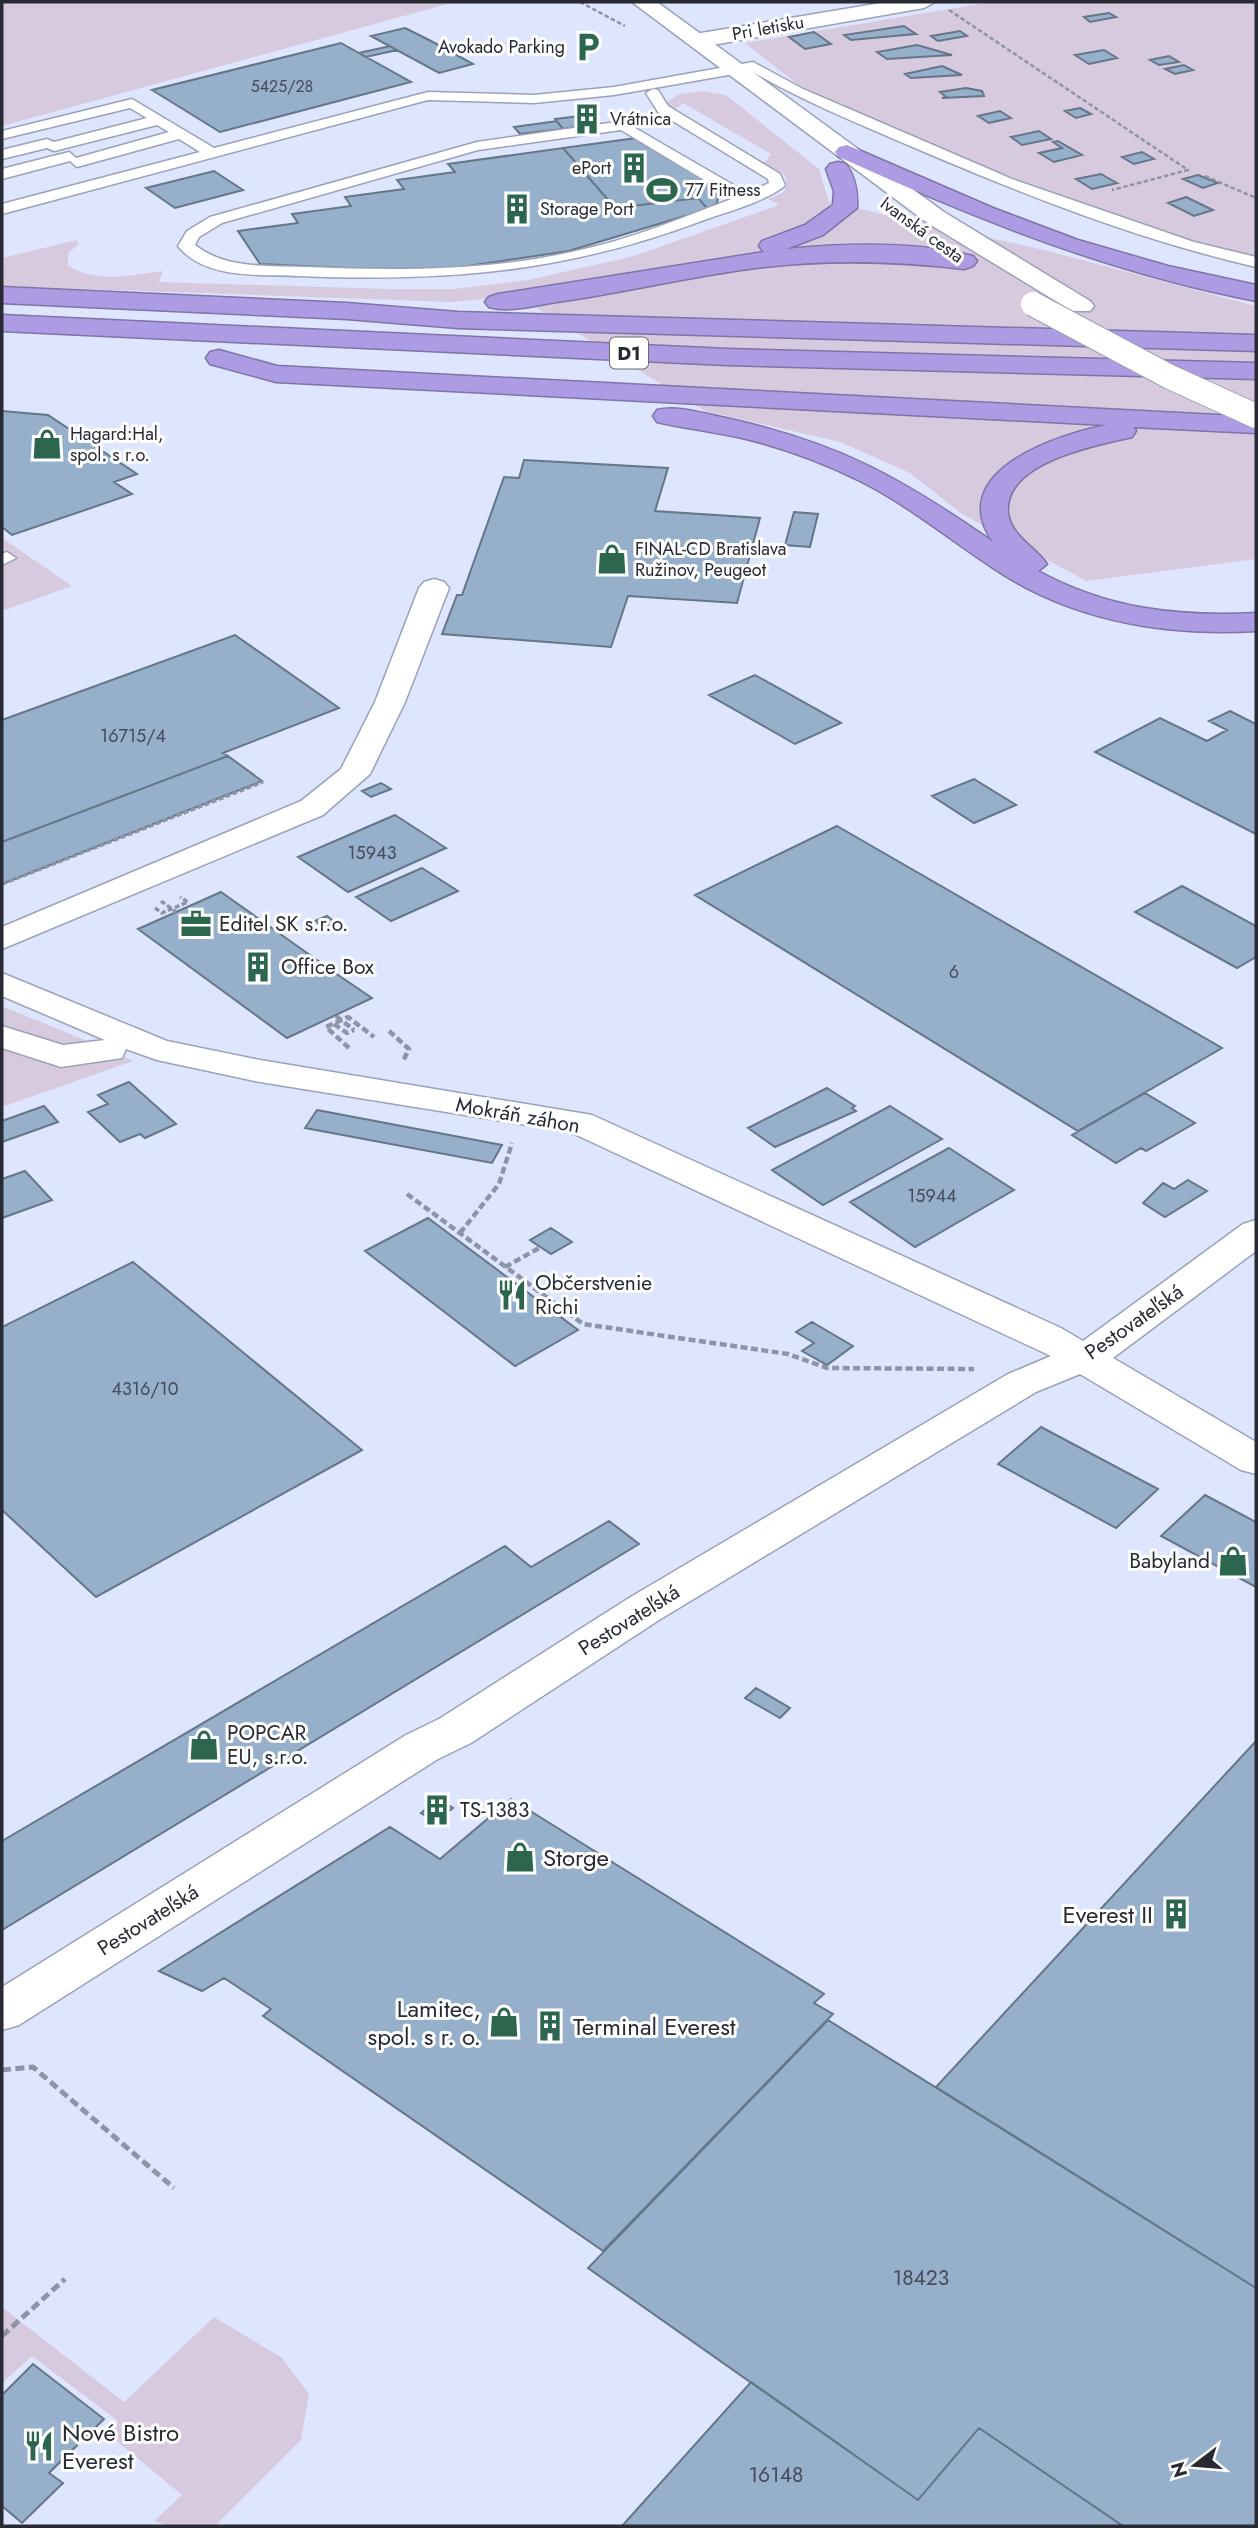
<svg xmlns="http://www.w3.org/2000/svg" width="1258" height="2528" font-family="Jost,sans-serif">
  <rect width="100%" height="100%" fill="#dee5ff"/>
  <path fill="#d8cade" d="M2,2H455L2,126Z
    M991,2H1256V260L1216,249L970,162L797,84L745,43Z
    M703,91L726,95L819,169L829,202L1048,251L1256,306V559L1086,581L962,514L910,473L840,442L705,411L517,296L451,302L2,286V258L77,240L79,244L68,253V266C101,284 128,275 163,271L159,282L392,289H454L528,280L634,256L779,205L768,199L783,193L787,185L785,175L764,163L771,154L683,103L672,112L667,102L679,94Z
    M2,538L72,586L2,611Z
    M2,1006L123,1056L133,1061L2,1107Z
    M2,2307L124,2402L214,2317L282,2358L309,2394L301,2440L215,2526H170L154,2521L182,2495L107,2433L118,2421L32,2356L2,2383Z"/>
  <path fill="#96afcb" stroke="#657688" stroke-width="2" d="M1109,13L1116,17L1090,22L1084,17Z
    M904,26L916,34L851,40L844,35Z
    M405,28L431,41L473,64L439,73L371,36Z
    M960,31L967,36L938,41L931,36Z
    M814,32L831,44L805,49L789,37Z
    M341,43L411,82L220,132L152,90Z
    M917,45L952,55L887,59L877,52Z
    M390,46L397,50L366,57L359,53Z
    M1104,50L1117,58L1089,64L1075,55Z
    M1169,56L1179,62L1159,65L1150,60Z
    M1184,65L1193,70L1175,74L1165,69Z
    M942,66L962,75L911,78L905,74Z
    M966,88L982,91L984,96L942,98L946,97L940,92Z
    M1080,108L1091,114L1076,118L1065,111Z
    M1000,111L1011,118L989,123L978,116Z
    M579,116L587,125L563,129L555,119Z
    M557,121L563,129L520,134L514,127Z
    M1039,131L1051,139L1022,145L1011,137Z
    M636,138L716,187L719,194L717,203L708,209L698,198L615,208L563,148Z
    M1058,141L1082,155L1054,162L1039,153L1062,148L1053,142Z
    M563,148L615,208L698,198L708,209L569,251L454,268L368,269L260,264L238,231L298,223L292,214L351,206L345,197L404,189L397,180L455,172L448,164Z
    M1142,152L1154,159L1134,164L1122,157Z
    M214,171L243,190L175,208L146,188Z
    M1101,174L1117,183L1092,189L1076,179Z
    M1198,175L1218,183L1203,188L1183,179Z
    M1186,197L1213,210L1194,216L1168,203Z
    M2,411L48,415L137,474L114,482L132,494L12,535L2,527Z
    M524,460L668,468L655,511L760,518L737,603L628,596L611,647L442,634L457,595H462L504,477L519,478Z
    M794,512L818,514L810,547L785,545Z
    M235,635L339,708L223,753L228,756L2,842V720Z
    M755,675L841,723L795,744L709,695Z
    M1230,711L1256,724V834L1095,752L1160,718L1207,741L1227,730L1209,721Z
    M228,756L262,781L2,884V842Z
    M974,779L1016,805L974,823L932,796Z
    M381,783L391,789L371,797L362,791Z
    M395,815L446,848L348,892L298,857Z
    M837,826L1222,1048L1078,1131L695,895Z
    M422,868L458,891L391,921L356,897Z
    M1182,886L1256,926V957L1237,968L1135,912Z
    M221,892L341,977L372,998L287,1038L138,929Z
    M327,916L336,923L325,928L315,921Z
    M129,1082L176,1124L145,1138L140,1134L120,1142L88,1112L108,1104L98,1095Z
    M827,1088L855,1106L852,1108L856,1111L775,1147L748,1128Z
    M1145,1093L1195,1123L1146,1151L1141,1148L1116,1163L1072,1135Z
    M44,1106L58,1122L2,1142V1121Z
    M890,1106L942,1139L823,1205L772,1170Z
    M317,1110L502,1145L492,1163L305,1128Z
    M949,1148L1014,1190L915,1247L850,1202Z
    M25,1171L52,1200L2,1218V1179Z
    M1188,1180L1207,1191L1165,1217L1143,1203L1163,1183L1174,1189Z
    M428,1218L578,1330L515,1366L365,1251Z
    M551,1228L572,1242L551,1254L530,1240Z
    M133,1262L362,1450L96,1597L2,1510V1327Z
    M812,1322L853,1346L827,1365L802,1351L814,1343L796,1332Z
    M1041,1427L1158,1489L1116,1528L998,1464Z
    M1205,1495L1256,1522V1587L1161,1536Z
    M609,1521L639,1544L2,1930V1841L505,1546L531,1567Z
    M756,1688L790,1708L780,1718L745,1698Z
    M1256,1741V2288L936,2087Z
    M438,1799L453,1808L436,1822L421,1813Z
    M511,1799L824,1994L814,2003L833,2014L603,2251L263,2016L271,2009L224,1978L202,1991L159,1971L390,1827L440,1859Z
    M828,2020L1256,2288V2526H1123L979,2428L918,2500L588,2268Z
    M33,2364L104,2419L49,2473L63,2483L22,2523L2,2506V2395Z
    M751,2382L918,2500L979,2428L1123,2526H622Z"/>
  <g fill="none" stroke-linecap="round" stroke-linejoin="round">
    <g stroke="#9aa1b9" stroke-width="3">
      <path id="service" d="M753,62L803,89L1012,179L1194,242L1256,257V267C1139,240 1025,195 915,148C859,124 803,101 751,71L614,95L534,103L428,100L2,214V204L200,152L179,139L77,167L70,161L2,179V169L69,152L76,158L169,132L157,125L54,151L47,148L2,159V150L47,139L54,142L147,118L130,108L2,139V131L132,99L214,148L428,92L534,95L614,87Z
        M653,89L658,90L668,106L780,174L785,185L782,188C760,203 730,211 704,220C564,273 446,282 298,276C260,274 205,280 178,246L187,231L210,217L477,142L623,121L747,193L769,183L768,179L658,112L646,93ZM621,130L734,198C687,216 641,235 593,247C500,271 402,271 307,267C269,265 227,270 195,245L199,237L222,223L478,150Z
        M7,552L16,558L2,565V554Z"/>
    </g>
    <g stroke="#9aa1b9" stroke-width="3">
      <path id="minor" d="M887,2H935L924,8L695,48L684,41L695,34Z
        M434,579L444,582L449,588L405,702L370,774L323,815L2,949V927L301,801L341,769L375,702L419,588L424,582Z
        M2,973L167,1041L260,1060L592,1115L1061,1328L1083,1341L1243,1224L1256,1220V1251L1113,1358L1256,1442V1474L1241,1470L1080,1374L1036,1392L659,1620L471,1743L438,1759L19,2025L2,2030V1987L406,1735L439,1719L629,1598L1008,1374L1051,1356L570,1132L260,1082L157,1060L126,1049L122,1058L61,1067L2,1048V1026L63,1045L105,1040L2,996Z"/>
    </g>
    <g stroke="#9aa1b9" stroke-width="3">
      <path id="tertiary" d="M632,2H657L944,212L1090,301L1094,306L1090,311H1072L926,222Z"/>
    </g>
    <g stroke="#7e74a6" stroke-width="3">
      <path id="motorway" d="M847,145L993,208L1078,240L1168,266L1256,285V301C1107,272 976,219 839,157L835,152L839,147Z
        M838,162L846,164C856,178 858,192 857,208L823,235L786,249C847,243 914,241 973,256L977,261L973,266L964,269C888,260 817,259 741,270C680,279 619,293 557,302C536,305 510,313 489,307L485,302L489,297L498,294L764,252L759,246L762,241L805,225L833,205L834,191L826,169L830,164Z
        M2,287L347,303L458,312L1256,335V351L458,328L347,319L2,303Z
        M2,315L727,349L1256,363V379L727,365L2,331Z
        M219,350L277,366L1256,417V433L1133,427L1136,431L1132,437C1097,445 1003,462 1008,513C1011,536 1035,547 1047,564L1038,571C1107,609 1178,617 1256,613V631C1163,636 1072,621 993,568C949,539 908,505 860,481C824,463 786,449 746,439C717,432 687,429 657,422L653,416L657,410C678,405 705,414 726,418C838,443 900,477 993,542C944,472 1056,435 1107,425L276,382L210,364L206,358L210,352Z"/>
    </g>
    <path stroke="#8e93a6" stroke-width="2.5" stroke-dasharray="4.5 2.5" stroke-linecap="butt" d="M580,2L625,26
      M949,10L1188,170L1112,190
      M1205,176L1256,198"/>
    <path stroke="#8e93a6" stroke-width="3.5" stroke-dasharray="5 2.5" stroke-linecap="butt" d="M2,884L263,782
      M155,908L162,913L188,902L180,897"/>
    <path stroke="#8e93a6" stroke-width="4.5" stroke-dasharray="7 3.5" stroke-linecap="butt" d="M334,1024L347,1033L354,1030
      M389,1031L409,1049L403,1061
      M349,1048L326,1027L348,1017L374,1037
      M407,1194L583,1324L788,1354L827,1368L974,1369
      M460,1233L499,1184L512,1143
      M505,1267L541,1247"/>
    <path stroke="#8e93a6" stroke-width="5" stroke-dasharray="9 4.5" stroke-linecap="butt" d="M2,2070L33,2067L174,2188
      M2,2336L65,2279"/>
    <use href="#service" fill="#fff" fill-rule="evenodd"/>
    <use href="#minor" fill="#fff" fill-rule="evenodd"/>
    <use href="#tertiary" fill="#fff" fill-rule="evenodd"/>
    <use href="#motorway" fill="#ad9ce3" fill-rule="evenodd"/>
    <g stroke="#9aa1b9" stroke-width="26" stroke-linecap="butt">
      <path id="tertiary-bridge" d="M1033,304L1170,377L1256,416"/>
    </g>
    <path stroke="#8e93a6" stroke-width="3.5" stroke-dasharray="5 2.5" stroke-linecap="butt" d="M161,901L176,912"/>
    <path stroke="#8e93a6" stroke-width="4.5" stroke-dasharray="7 3.5" stroke-linecap="butt" d="M336,1016L354,1030"/>
    <use href="#tertiary-bridge" stroke="#fff" stroke-width="24"/>
  </g>
  <defs>
    <g id="parking-bare" transform="scale(2.415)"><path d="M-3.5-5.5H1a3.5 3.5 0 0 1 0 7H-1V5.5H-3.5ZM-1-3.4V-.6H.8a1.4 1.4 0 0 0 0-2.8Z" fill="#2d664e" stroke="#fff" stroke-width="2.5" paint-order="stroke"/></g>
    <g id="building-bare" transform="scale(2.415)"><path d="M-4-6H4V6H1V3H-1V6H-4ZM-2.5-4.3h1.7v1.8h-1.7ZM.8-4.3h1.7v1.8H.8ZM-2.5-1h1.7V.8h-1.7ZM.8-1h1.7V.8H.8Z" fill="#2d664e" stroke="#fff" stroke-width="2.5" paint-order="stroke"/></g>
    <g id="stadium-bare" transform="scale(2.415)"><path d="M0-5a6.5 5 0 1 0 0 10a6.5 5 0 1 0 0-10ZM-3.5-1.8h7v3.6h-7Z" fill="#2d664e" stroke="#fff" stroke-width="2.5" paint-order="stroke"/></g>
    <g id="shop-bare" transform="scale(2.415)"><path d="M-5-2.5h2.3a2.7 3.5 0 0 1 5.4 0H5L5.5 6h-11ZM-1.5-2.5h3a1.5 2.3 0 0 0-3 0Z" fill="#2d664e" stroke="#fff" stroke-width="2.5" paint-order="stroke"/></g>
    <g id="office-bare" transform="scale(2.415)"><path d="M-6-3h4V-5.5h4V-3h4V5H-6ZM-1-4.5V-3h2v-1.5ZM-6 0V1H6V0Z" fill="#2d664e" stroke="#fff" stroke-width="2.5" paint-order="stroke"/></g>
    <g id="restaurant-bare" transform="scale(2.415)"><path d="M-5-6h1v4h1v-4h1v4h1v-4h1v5L-1.5 .5V6h-2V.5L-5-1ZM5-6V6H3V1.5H1.5Q1.5-4 5-6Z" fill="#2d664e" stroke="#fff" stroke-width="2.5" paint-order="stroke"/></g>
  </defs>
  <g fill-rule="evenodd">
    <use href="#parking-bare" x="588" y="47"/>
    <use href="#building-bare" x="587" y="119"/>
    <use href="#building-bare" x="634" y="168"/>
    <use href="#stadium-bare" x="662" y="190"/>
    <use href="#building-bare" x="517" y="209"/>
    <use href="#shop-bare" x="47" y="444"/>
    <use href="#shop-bare" x="612" y="559"/>
    <use href="#office-bare" x="196" y="924"/>
    <use href="#building-bare" x="258" y="967"/>
    <use href="#restaurant-bare" x="512" y="1295"/>
    <use href="#shop-bare" x="1233" y="1561"/>
    <use href="#shop-bare" x="204" y="1745"/>
    <use href="#building-bare" x="437" y="1810"/>
    <use href="#shop-bare" x="520" y="1857"/>
    <use href="#building-bare" x="1176" y="1914"/>
    <use href="#shop-bare" x="504" y="2022"/>
    <use href="#building-bare" x="550" y="2026"/>
    <use href="#restaurant-bare" x="39" y="2446"/>
  </g>
  <g text-anchor="middle" dominant-baseline="central" stroke-width="6" stroke-linejoin="round" paint-order="stroke">
    <g font-size="16" fill="#444b5a">
      <text x="282" y="86">5425/28</text>
    </g>
    <g font-size="18" fill="#282a34" stroke="#fff">
      <text transform="translate(768 28) rotate(-10)">Pri letisku</text>
      <text transform="translate(922 230) rotate(36)">Ivanská cesta</text>
    </g>
    <g font-size="18" fill="#282a34" stroke="#fff" text-anchor="start">
      <text x="565" y="47" text-anchor="end">Avokado Parking</text>
      <text x="610" y="119">Vrátnica</text>
      <text x="611" y="168" text-anchor="end">ePort</text>
      <text x="685" y="190">77 Fitness</text>
      <text x="540" y="209">Storage Port</text>
      <text x="70" y="434">Hagard:Hal,<tspan x="70" dy="21">spol. s r.o.</tspan></text>
      <text x="635" y="549">FINAL-CD Bratislava<tspan x="635" dy="21">Ružinov, Peugeot</tspan></text>
    </g>
    <g font-size="18" fill="#444b5a">
      <text x="133" y="736">16715/4</text>
      <text x="372" y="853">15943</text>
      <text x="954" y="972">6</text>
      <text x="932" y="1196">15944</text>
      <text x="145" y="1389">4316/10</text>
    </g>
    <rect fill="#fff" stroke="#686a71" stroke-width="2" x="610" y="337.5" width="38" height="31" rx="5"/>
    <g font-size="19" font-weight="bold" fill="#282a34">
      <text x="629" y="353">D1</text>
    </g>
    <g font-size="21" fill="#282a34" stroke="#fff" text-anchor="start">
      <text x="219" y="924">Editel SK s.r.o.</text>
      <text x="281" y="967">Office Box</text>
      <text x="535" y="1283">Občerstvenie<tspan x="535" dy="24">Richi</tspan></text>
      <text x="1210" y="1561" text-anchor="end">Babyland</text>
      <text x="227" y="1733">POPCAR<tspan x="227" dy="24">EU, s.r.o.</tspan></text>
      <text x="460" y="1810">TS-1383</text>
    </g>
    <g font-size="21" fill="#282a34" stroke="#fff">
      <text transform="translate(518 1115) rotate(10)">Mokráň záhon</text>
      <text transform="translate(1134 1322) rotate(-35)">Pestovateľská</text>
      <text transform="translate(629 1620) rotate(-32)">Pestovateľská</text>
      <text transform="translate(148 1920) rotate(-32)">Pestovateľská</text>
    </g>
    <g font-size="21" fill="#444b5a">
      <text x="921" y="2278">18423</text>
      <text x="776" y="2475">16148</text>
    </g>
    <g font-size="24" fill="#282a34" stroke="#fff" text-anchor="start">
      <text x="543" y="1857">Storge</text>
      <text x="1153" y="1914" text-anchor="end">Everest II</text>
      <text x="481" y="2008" text-anchor="end">Lamitec,<tspan x="481" dy="28">spol. s r. o.</tspan></text>
      <text x="573" y="2026">Terminal Everest</text>
      <text x="62" y="2432">Nové Bistro<tspan x="62" dy="28">Everest</tspan></text>
    </g>
  </g>
  <rect width="1258" height="2528" fill="none" stroke="#282a34" stroke-width="7"/>
  <g transform="translate(1195 2465) rotate(254)" stroke="#ffffff" stroke-width="5" paint-order="stroke">
  <path d="M0-5L12 26L0 18L-12 26Z" fill="#282a34"/>
  <text y="-10" font-size="19" font-weight="bold" text-anchor="middle" fill="#282a34">N</text>
  </g>
</svg>
